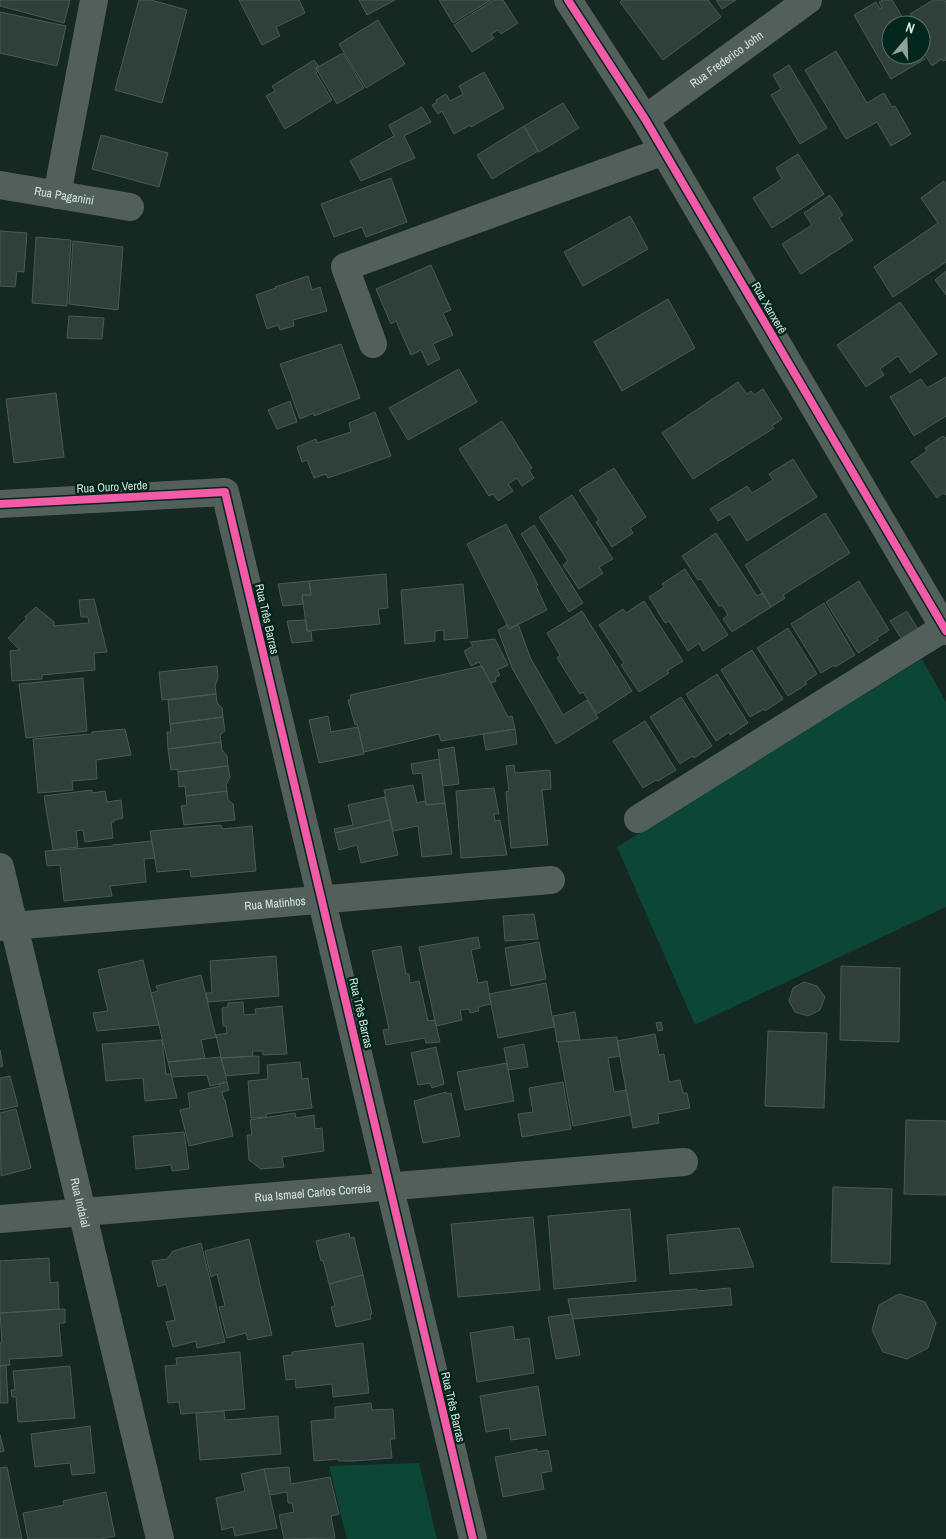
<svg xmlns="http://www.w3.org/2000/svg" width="946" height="1539" font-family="'Archivo Narrow',sans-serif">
  <rect width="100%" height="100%" fill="#162822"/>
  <path fill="#0b4636" d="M922,659L946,702V907L695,1025L617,847Z
    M419,1463L437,1539H347L329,1466Z"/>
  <path fill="#303f3a" stroke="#4a5954" d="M0,0H70L64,23L0,6Z
    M139,0H151L187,10L162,103L115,90Z
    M239,0H299L305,13L276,27L280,36L262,45Z
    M359,0H395L367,15Z
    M439,0H491L453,23Z
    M494,0H503L518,23L501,34L498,30L491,34L494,38L472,52L454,25Z
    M622,0H708L721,17L663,60L620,2Z
    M716,0H736L722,9Z
    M883,0H892L907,25H891V55H921V53L925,59L891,79L854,15L876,2L880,9L882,8L879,2Z
    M933,0H944L946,2V60L943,61L942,59L932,66L921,48V25H917L910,14Z
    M0,12L66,26L57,66L0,53Z
    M378,20L405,64L366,88L339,44Z
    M836,51L867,103L884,93L892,107L895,106L911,134L891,146L877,122L846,139L805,70Z
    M343,53L364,88L337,104L316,68Z
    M314,60L319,67L316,68L318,71L316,73L332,100L285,129L266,96L275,91L272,86Z
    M789,65L827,128L800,144L771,95L781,89L773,75Z
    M484,72L504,108L471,127L470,125L454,134L442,111L438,114L432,105L437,102L436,100L446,94L450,101L463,94L459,86Z
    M563,103L579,128L539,152L524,126Z
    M422,107L431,122L404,136L415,158L361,181L350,161L394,136L389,125Z
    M524,126L538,151L492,179L477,155Z
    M101,135L168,153L159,187L92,169Z
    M798,154L824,194L772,228L753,198L782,179L776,168Z
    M391,178L407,222L366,237L362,227L334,237L321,204Z
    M944,181L946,184V262L893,297L874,267L938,223L921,198Z
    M830,195L843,215L839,218L853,240L801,274L782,244L812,225L804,213Z
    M630,216L648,249L583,286L564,252Z
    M0,231L27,233L24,272L17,271L15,287L0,286Z
    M36,237L71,240L67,306L32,303Z
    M73,241L123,247L118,310L69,304Z
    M431,265L451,310L443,313L453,335L433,344L440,359L428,365L421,350L411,355L396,321L391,324L376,289Z
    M946,271V295L935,280Z
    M308,276L312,290L320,287L327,311L293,320L294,326L280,330L278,325L267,329L256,295L276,288L275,287Z
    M668,299L695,348L622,391L594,342Z
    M900,302L937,354L910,373L898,356L880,369L884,375L866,387L837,345Z
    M69,316L104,318L102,339L67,338Z
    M341,344L360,398L314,416V413L300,419L280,364Z
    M459,369L477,402L408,440L389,408Z
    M946,377V416L914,436L890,397L921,379L927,388Z
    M738,382L747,394L751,391L754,395L763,389L782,419L772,426L774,428L693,479L662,433Z
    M56,393L64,457L14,463L6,399Z
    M290,401L297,422L277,429L268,410Z
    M375,412L391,456L328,478L326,474L314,478L307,460L302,462L297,447L316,439L317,443L351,432L349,423Z
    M502,421L532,468L529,470L534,478L522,486L517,478L508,484L513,491L498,501L493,494L489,496L459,449Z
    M943,436L946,438V495L943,493L937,498L911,462L927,451L925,448Z
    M793,459L817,497L747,541L730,514L718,521L710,509L747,486L752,493L773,480L769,474Z
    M614,468L646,517L630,528L633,533L612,547L596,522L599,520L579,490Z
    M572,495L613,559L599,567L603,573L579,589L563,565L568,561L539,517Z
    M825,513L850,553L783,595L785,598L771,607L745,565Z
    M506,524L538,585L536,586L547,610L509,629L467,544Z
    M534,525L583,603L569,612L521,534Z
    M716,533L757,596L762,593L771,607L732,632L723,619L728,615L722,605L719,606L701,579L698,580L682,556Z
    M685,569L728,635L703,651L699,643L688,651L669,621L665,623L649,597L664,587L662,584Z
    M386,574L388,608L378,609L380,624L307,631L302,595H311L309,581Z
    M309,581L311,595H302L303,604L283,606L278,584Z
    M859,581L889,630L877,638L878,640L858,653L826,602Z
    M463,584L468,638L444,640V630L435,631V641L405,644L401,590Z
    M94,599L107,652L94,653L95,670L42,675V679L12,681L10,651L20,650L8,638L27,618L25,617L36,607L54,622V626L89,623L88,617H81L79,600Z
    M644,601L683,661L667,671L669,673L639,692L621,665L624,663L599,625L623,609L626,613Z
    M824,603L855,655L835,667L834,665L821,673L791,624Z
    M582,611L632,691L597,714L583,692L580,694L557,658L560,655L547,633Z
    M907,611L919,631L903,641L890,621Z
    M306,620L307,631H311L312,641L292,643L287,621Z
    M518,624L530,657L563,715L587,700L598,718L556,744L512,668L498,630L507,625L509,629Z
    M788,628L817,674L805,682L807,684L788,696L757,648Z
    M495,639L508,665L497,670L500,675L495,678L496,681L491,683L479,662L471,666L464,651L473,646L470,642Z
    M752,650L783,699L765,711L764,709L750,717L721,670Z
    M217,666L218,678L215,686L216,694L162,700L159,672Z
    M482,666L508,717L512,716L515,729L441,741L439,734L364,752L357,724L355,725L348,700L351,699L350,695Z
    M717,674L748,723L730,735L729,732L716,741L686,694Z
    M83,678L87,731L26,738L19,684Z
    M216,694L217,703L222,708L223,717L170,724L168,700Z
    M681,697L712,746L694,758L692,756L680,764L650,717Z
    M328,716L331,732L358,727L364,754L319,763L309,720Z
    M223,717L225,731L220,735L221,742L168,749L167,732H171L170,724Z
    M645,721L676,770L658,781L656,780L643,788L613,741Z
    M125,729L131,755L96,760L97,779L72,781L73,790L38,793L33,739L92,734V732Z
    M515,729L517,744L486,750L483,734Z
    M221,742L222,750L227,756L228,766L178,772L177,769L171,770L168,749Z
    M454,747L459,784L443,786L438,750Z
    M439,759L445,803L426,805L422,773L413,774L411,764Z
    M514,765L515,773L550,770L551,789L542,790L548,845L511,848L506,792L509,791L506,766Z
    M228,766L230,777L226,785L227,791L186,796L185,786L179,787L178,772Z
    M413,785L417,803L425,801L426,805L445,803L452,854L422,857L418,826L393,831L384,790Z
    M494,788L499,814H494L495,821L500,820L507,855L461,858L456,791Z
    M92,790V793L105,791L107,802L121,800L123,818L114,820V822H111L113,838L85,842L83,830L76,831L78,847L53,850L44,796Z
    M227,791L228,800L233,804L235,820L184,825L181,806L187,805L186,796Z
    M385,797L390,820L335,833L334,829L353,825L348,805Z
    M390,820L398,855L361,863L357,845L339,850L335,833Z
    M221,825L222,829L252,826L256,871L191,877L190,869L157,872L150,831Z
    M152,841L155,858L144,859L146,882L110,886L112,896L64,901L60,865L47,866L45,851L113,846V845Z
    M534,914L538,939L505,941L503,916Z
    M478,937L480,948L471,950L478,983L487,981L491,1004L478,1007L479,1011L470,1013L469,1009L460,1010L462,1020L436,1026L419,947Z
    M539,942L546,979L511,986L505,948Z
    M401,946L406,974H409L410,983L419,981L428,1021L435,1020L440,1042L426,1043L425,1038L386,1045L383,1030L389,1029L372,951Z
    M276,956L279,996L208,1002L206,993H212L210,961Z
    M143,960L159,1025L97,1031L93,1013L108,1011L98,970Z
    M841,966L900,968L899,1042L840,1040Z
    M201,975L216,1037L201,1040L205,1058L168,1062L151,993L158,991L156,986Z
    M804,982L817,986L825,997L820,1010L808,1016L795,1012L789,1001L793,988Z
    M546,983L554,1027L498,1038L489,994Z
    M243,1002L244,1015L256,1014L255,1009L282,1006L287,1054L263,1055V1051H252L253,1056L221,1058L216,1035L227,1033L226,1026H223L222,1008L228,1007V1003Z
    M575,1012L580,1040L557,1042L553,1016Z
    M661,1022L663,1030L658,1031L656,1023Z
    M768,1031L827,1033L824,1108L765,1106Z
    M655,1034L659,1055L664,1054L669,1082L680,1080L683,1093H687L690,1108L658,1114L659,1123L633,1128L617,1041Z
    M617,1037L620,1056L608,1058L614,1092L626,1090L631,1115L573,1126L558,1042Z
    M162,1040L166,1074H171L177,1098L145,1101L143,1078L106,1081L102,1044Z
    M524,1044L528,1067L508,1070L504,1048Z
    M436,1047L444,1084L432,1088L430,1083L418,1085L411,1053Z
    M0,1050L3,1066L0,1067Z
    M259,1056V1073L226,1076L221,1058Z
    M221,1057L227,1082L210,1086L207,1075L172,1077L168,1062Z
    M300,1062L302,1079L308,1078L312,1108L266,1114V1117L251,1118L248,1081L268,1079L267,1065Z
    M507,1063L514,1101L465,1110L457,1072Z
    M10,1076L18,1106L0,1110V1078Z
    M227,1082L229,1090L222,1092L224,1100H225L233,1136L189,1146L180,1110L190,1108L188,1093L220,1086L219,1084Z
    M563,1082L571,1129L522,1137L518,1114L533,1112L529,1088Z
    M446,1092L447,1094L451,1093L460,1136L423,1143L414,1101Z
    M16,1109L31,1168L1,1176L0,1113Z
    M295,1113L296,1118L314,1115L315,1129L322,1128L324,1151L282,1157L284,1167L261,1169L249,1160L247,1135H252L250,1120Z
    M906,1120L946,1121V1195L904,1194Z
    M184,1132L189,1169L172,1171L171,1165L136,1169L133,1136Z
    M833,1187L892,1189L890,1264L831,1262Z
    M630,1209L636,1281L554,1289L548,1216Z
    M533,1217L540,1290L458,1297L451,1224Z
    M739,1228L754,1267L670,1274L667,1235Z
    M349,1233L350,1238L354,1237L363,1275L329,1284L323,1260L321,1261L316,1241Z
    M249,1239L272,1335L248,1340L246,1333L227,1338L219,1307L225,1306L217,1274L211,1277L205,1251Z
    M201,1243L225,1342L197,1348L196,1341L173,1347L166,1322L175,1320L166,1284L158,1287L152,1261L167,1259L173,1251Z
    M49,1258L50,1283L58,1282L59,1309L0,1313V1261Z
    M363,1275L372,1314L370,1315L371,1319L336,1327L331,1307L335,1306L329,1284Z
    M730,1288L732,1305L573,1319L572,1314H571L568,1299L697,1289V1291Z
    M899,1294L925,1302L936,1323L928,1348L907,1359L883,1352L872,1330L879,1305Z
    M65,1309V1323H59L62,1356L9,1359L10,1365L0,1366V1343L2,1342L0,1313Z
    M572,1314L580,1355L556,1359L548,1317Z
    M513,1326L515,1340L529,1338L534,1373L477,1382L470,1333Z
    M363,1343L369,1393L333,1397L332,1384L296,1388L295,1379L286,1380L283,1356L292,1355V1352Z
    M240,1352L245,1409L181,1414L179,1402L168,1403L165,1366L177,1365L176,1358Z
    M6,1365L8,1403H0V1366Z
    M70,1366L75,1418L18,1422L16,1397H12L11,1390H15L13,1371Z
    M538,1386L546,1435L511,1440L509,1428L486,1432L480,1396Z
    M371,1403L372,1410L393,1409L395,1439H390L392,1458L354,1461H339V1459L314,1461L311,1421L335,1419V1407Z
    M224,1411L225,1420L278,1416L281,1454L200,1460L196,1413Z
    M90,1426L95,1473L72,1475L70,1463L35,1467L31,1434Z
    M0,1435L4,1451L0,1452Z
    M537,1449V1452L548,1450L552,1471L541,1473L544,1489L503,1497L495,1457Z
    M7,1467L22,1539H0V1468Z
    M289,1467L291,1484L330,1477L339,1514L331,1516L335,1538L284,1539L279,1515L294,1512L292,1503H288L287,1492L270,1495L264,1469Z
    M264,1469L277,1528L235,1536L233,1527L222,1530L216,1498L245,1491L241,1474Z
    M106,1492L115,1536L100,1539H28L23,1513L64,1505L63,1501Z"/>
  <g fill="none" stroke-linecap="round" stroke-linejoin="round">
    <g stroke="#525f5a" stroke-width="28">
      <path d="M568,0L645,119L946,631"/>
      <path id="s1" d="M645,119L808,0"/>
      <path id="s2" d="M0,185L130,207"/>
      <path d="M57,195L94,0"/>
      <path d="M373,344L345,267L664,151"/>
      <path d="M0,504L225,492L473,1539"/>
      <path d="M638,819L944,628"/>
      <path id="s3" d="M0,867L160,1539"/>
      <path id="s4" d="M0,927L551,880"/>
      <path id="s5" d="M0,1219L684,1162"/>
    </g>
    <g stroke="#03261c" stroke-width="11">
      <path id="cycleway" d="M568,0L645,119L946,631
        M0,504L225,492L473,1539"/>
    </g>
    <use href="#cycleway" stroke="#f35aa7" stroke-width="8"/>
  </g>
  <g text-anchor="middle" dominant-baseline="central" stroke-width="5" stroke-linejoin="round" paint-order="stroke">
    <g font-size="12" fill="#d2e4dd" stroke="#03261c">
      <text stroke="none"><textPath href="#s1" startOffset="101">Rua Frederico John</textPath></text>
      <text stroke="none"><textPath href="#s2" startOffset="65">Rua Paganini</textPath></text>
      <text transform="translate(769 308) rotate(60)">Rua Xanxerê</text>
      <text transform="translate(112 487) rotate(-3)">Rua Ouro Verde</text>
      <text transform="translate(267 619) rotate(77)">Rua Três Barras</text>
      <text stroke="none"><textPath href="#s4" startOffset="276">Rua Matinhos</textPath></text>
      <text transform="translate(361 1013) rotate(77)">Rua Três Barras</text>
      <text stroke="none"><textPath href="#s5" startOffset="314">Rua Ismael Carlos Correia</textPath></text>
      <text stroke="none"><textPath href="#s3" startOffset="345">Rua Indaial</textPath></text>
      <text transform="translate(453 1407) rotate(77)">Rua Três Barras</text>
    </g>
  </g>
  <g transform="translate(906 40) rotate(19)"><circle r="24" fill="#03261c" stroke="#567269"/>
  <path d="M0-4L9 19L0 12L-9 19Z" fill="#90a29c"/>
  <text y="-8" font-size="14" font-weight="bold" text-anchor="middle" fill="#d2e4dd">N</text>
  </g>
</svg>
